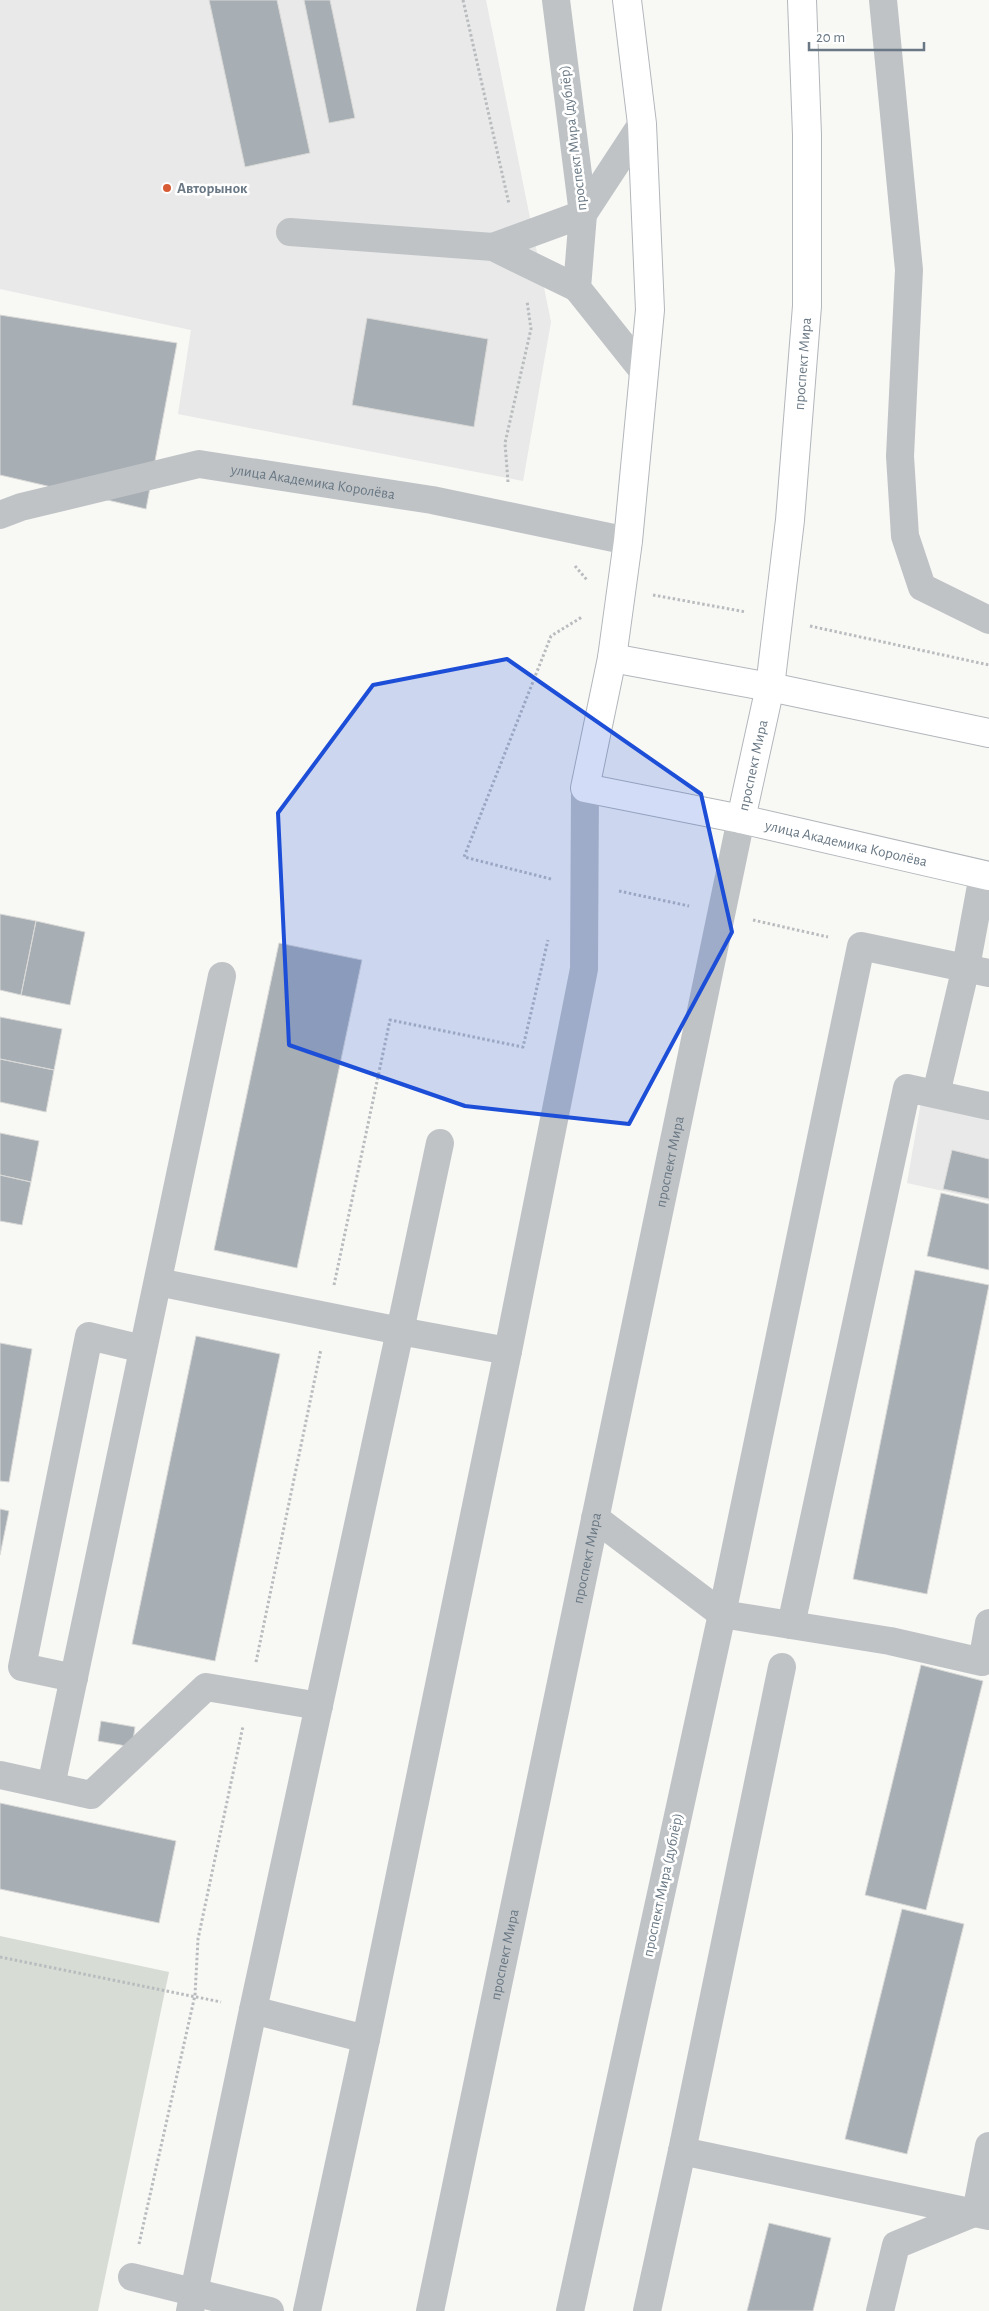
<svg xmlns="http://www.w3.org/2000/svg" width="989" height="2311" font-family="'Alegreya Sans',sans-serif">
  <rect width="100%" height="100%" fill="#f8f8f5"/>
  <path fill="#e8e9e8" d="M0,0H486L551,322L523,481L178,414L191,330L0,289Z
    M989,1093V1201L907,1183L922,1096Z"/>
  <path fill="#d7dcd5" d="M0,1936L169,1972L98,2311H0Z"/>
  <path fill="#a7aeb4" stroke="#d9d9d7" d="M209,0H277L310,153L245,167Z
    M304,0H330L355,118L329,123Z
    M0,315L177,343L146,509L0,475Z
    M367,318L488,339L474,427L352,405Z
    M0,914L36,921L21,995L0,990Z
    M36,921L85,932L70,1005L21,995Z
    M279,943L362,960L297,1268L214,1250Z
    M0,1017L62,1029L54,1070L0,1059Z
    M0,1059L54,1070L46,1112L0,1102Z
    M0,1133L39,1141L31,1182L0,1175Z
    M952,1150L989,1159V1199L943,1189Z
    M0,1175L31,1182L22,1225L0,1221Z
    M941,1193L989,1204V1270L927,1256Z
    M915,1270L989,1285L927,1594L853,1579Z
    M196,1336L280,1354L215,1661L132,1644Z
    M0,1343L32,1349L9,1482L0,1481Z
    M0,1509L9,1511L0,1555Z
    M921,1665L983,1681L926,1910L865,1895Z
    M101,1721L135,1727L132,1747L98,1741Z
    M0,1803L176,1841L159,1923L0,1889Z
    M902,1909L964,1924L907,2154L845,2139Z
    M769,2223L831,2238L813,2311H747Z"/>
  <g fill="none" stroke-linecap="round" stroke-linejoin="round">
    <g stroke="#b2b7bb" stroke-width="30">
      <g id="major">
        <path id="s3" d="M627,0L642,124L650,310L628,541L612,658L585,788L741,819L989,876"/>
        <path d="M612,658L770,687L989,733"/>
        <path id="s4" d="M741,819L770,687L790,520L807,306V135L802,0"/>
      </g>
    </g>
    <path stroke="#b9bcbe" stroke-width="3" stroke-dasharray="2.5 2.5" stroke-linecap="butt" d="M463,0L509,204
      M508,482L505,443L531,329L527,301
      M575,566L587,580
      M653,595L746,612
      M810,626L989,665
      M551,879L464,857L551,636L582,617
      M619,891L689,906
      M753,920L828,937
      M334,1285L390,1020L523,1047L548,940
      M256,1662L321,1349
      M0,1957L221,2002
      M139,2244L195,1995L198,1939L243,1726"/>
    <g stroke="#bfc3c6" stroke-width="28">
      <path d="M556,0L583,214L577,288L644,372"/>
      <path d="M883,0L909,270L900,456L905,536L922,587L989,620"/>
      <path d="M290,232L493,247L577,288"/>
      <path d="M493,247L583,214L642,124"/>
      <path id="s1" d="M0,515L21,507L199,464L432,500L628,541"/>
      <path d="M936,1094L966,967L983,875"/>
      <path d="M158,1282L400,1331L440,1143"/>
      <path d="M595,1518L722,1614L890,1641L982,1662L989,1623"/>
      <path d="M791,1625L907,1088L989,1106"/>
      <path d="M74,1678L22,1667L89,1336L143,1349"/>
      <path d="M0,1775L91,1795L206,1687L319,1706"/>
      <path d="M51,1786L222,976"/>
      <path d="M366,2039L253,2010L400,1331L508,1351"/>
      <path d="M682,2151L989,2216"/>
      <path d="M132,2277L270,2311"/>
      <path d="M190,2311L253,2010"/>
      <path d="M307,2311L366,2039L508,1351L584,969L585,788"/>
      <path id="s2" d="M430,2311L741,819"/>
      <path d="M570,2311L722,1614L861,946L989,973"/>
      <path d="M647,2311L682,2151L782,1667"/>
      <path d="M880,2311L896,2245L976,2212L989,2146"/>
    </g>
    <use href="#major" stroke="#fff" stroke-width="28"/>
  </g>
  <path fill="#1d4ed8" fill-opacity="0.2" stroke="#1d4ed8" stroke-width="4" stroke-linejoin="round" d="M507,659L701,794L732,932L629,1124L465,1106L289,1045L278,813L373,685Z"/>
  <circle fill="#d75b35" stroke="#fff" stroke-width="2" cx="167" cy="188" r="5"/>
  <g text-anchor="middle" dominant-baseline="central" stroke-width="5" stroke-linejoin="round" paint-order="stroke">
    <g font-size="15" fill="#697884" stroke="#fff">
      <text transform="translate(573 138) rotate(-97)">проспект Мира (дублёр)</text>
      <text stroke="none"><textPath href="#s4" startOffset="460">проспект Мира</textPath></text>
      <text stroke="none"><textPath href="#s1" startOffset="321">улица Академика Королёва</textPath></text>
      <text stroke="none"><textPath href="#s4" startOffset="55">проспект Мира</textPath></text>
      <text stroke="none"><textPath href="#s3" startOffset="1061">улица Академика Королёва</textPath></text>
      <text stroke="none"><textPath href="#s2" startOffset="1174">проспект Мира</textPath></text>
      <text stroke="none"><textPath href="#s2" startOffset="769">проспект Мира</textPath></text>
      <text transform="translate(663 1885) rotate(-78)">проспект Мира (дублёр)</text>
      <text stroke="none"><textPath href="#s2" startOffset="364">проспект Мира</textPath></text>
    </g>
    <g font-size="15" font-weight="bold" fill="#697884" stroke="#fff" text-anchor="start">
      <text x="177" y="188">Авторынок</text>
    </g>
  </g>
  <path d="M809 42v8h115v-8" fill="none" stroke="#697884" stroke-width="2.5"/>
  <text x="816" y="42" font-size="15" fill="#697884" stroke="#ffffff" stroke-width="4" paint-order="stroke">20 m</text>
</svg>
